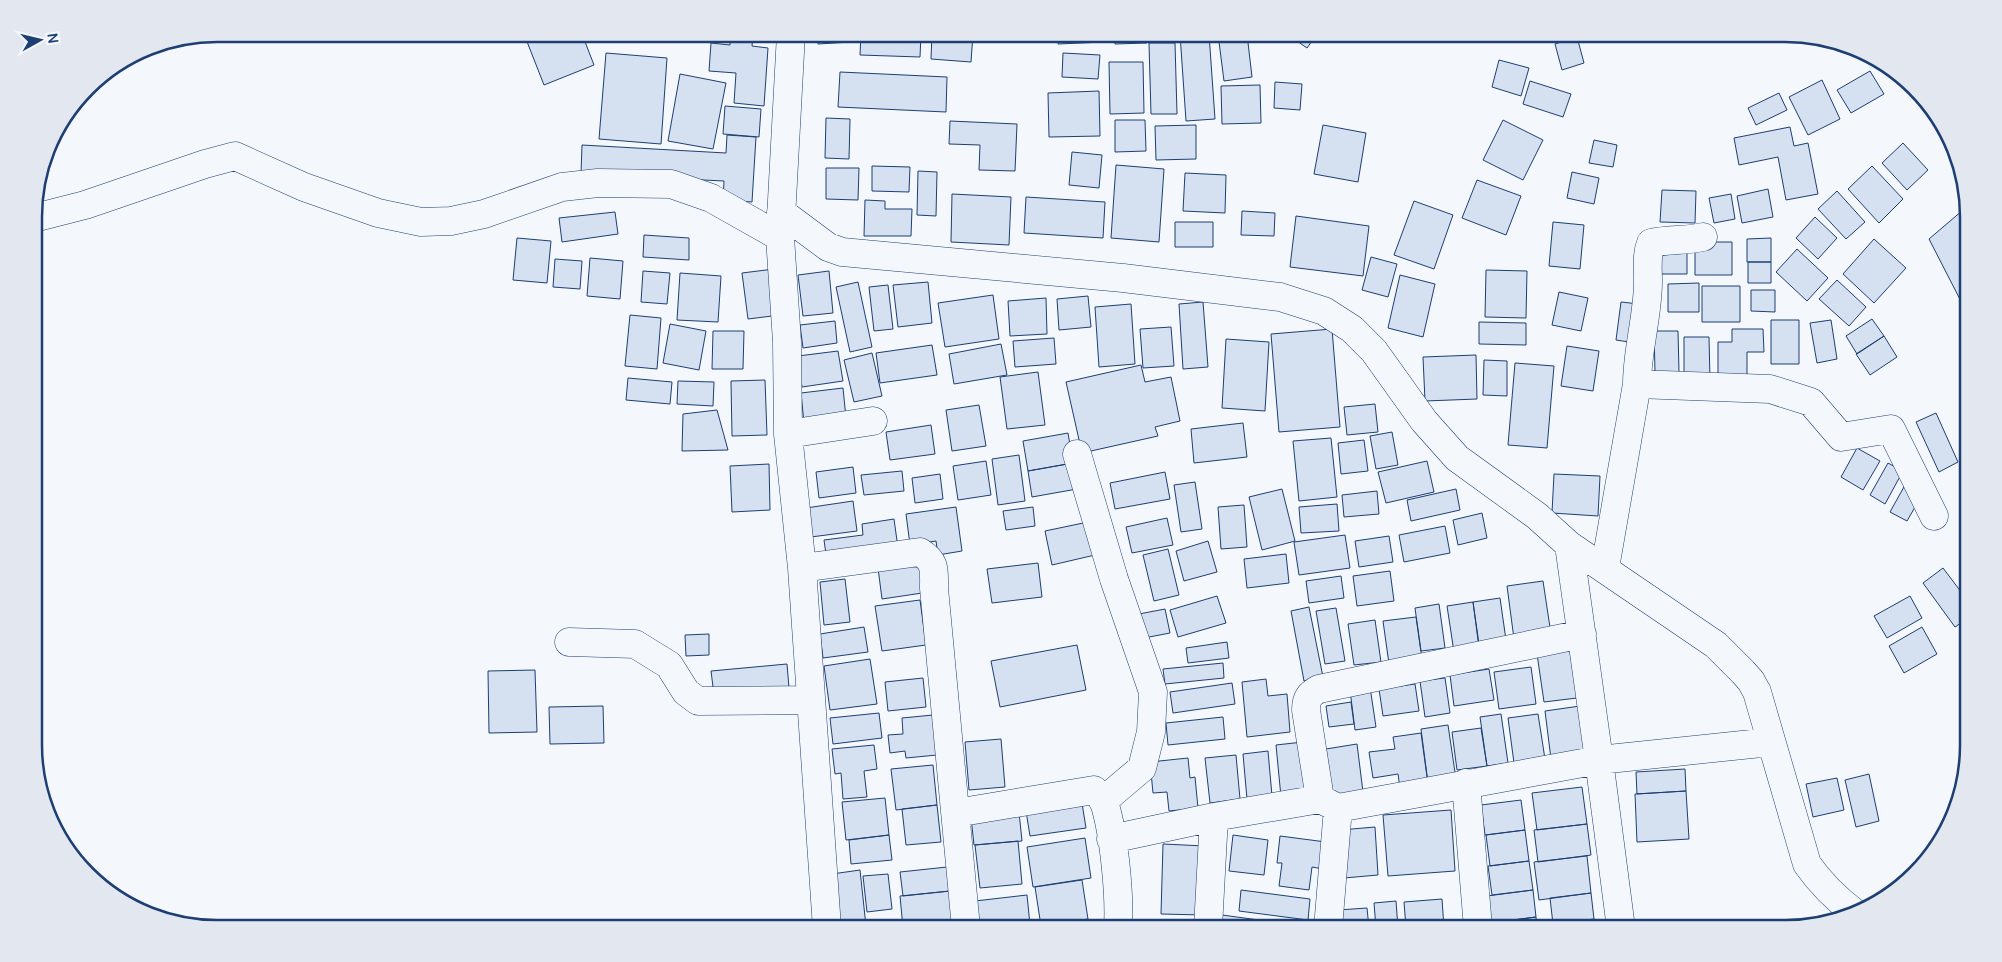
<svg xmlns="http://www.w3.org/2000/svg" width="2002" height="962" font-family="Manrope,sans-serif">
  <rect width="100%" height="100%" fill="#f4f7fb"/>
  <path fill="#d5e0f0" stroke="#1d3f73" d="M524,34H582L594,65L544,85Z
    M730,34H753L752,46L768,48L764,106L734,103L736,73L709,71L711,43L730,45Z
    M817,34H850L851,42L818,44Z
    M861,34H921L920,57L860,55Z
    M932,34H973L971,62L931,59Z
    M1058,34H1103L1104,42L1058,44Z
    M1114,34H1146L1147,43L1115,44Z
    M1180,34H1209L1215,119L1186,121Z
    M1218,34H1247L1252,77L1224,81Z
    M1287,34H1317L1307,48Z
    M1526,34H1554L1528,41Z
    M1577,37L1584,63L1562,70L1555,44Z
    M1149,43H1175L1177,114H1151Z
    M606,53L667,58L661,144L599,139Z
    M1063,53L1100,55L1098,79L1062,77Z
    M1499,60L1529,68L1521,96L1492,87Z
    M1109,62H1143L1144,113L1110,114Z
    M1870,71L1884,94L1851,113L1837,90Z
    M840,72L947,77L946,112L838,107Z
    M680,74L726,83L713,149L668,141Z
    M1822,80L1840,119L1808,135L1789,97Z
    M1530,81L1571,94L1563,117L1523,104Z
    M1275,82L1302,84L1300,110L1274,108Z
    M1260,85L1261,123L1222,124L1221,86Z
    M1099,91L1100,136L1049,137L1048,93Z
    M1779,93L1787,110L1756,125L1748,108Z
    M725,106L761,109L759,137L723,134Z
    M826,118L850,119L849,159L825,158Z
    M1115,120H1145L1146,151L1115,152Z
    M1503,120L1543,140L1523,180L1483,160Z
    M950,121L1017,124L1015,171L979,170L980,145L949,144Z
    M1196,125V159L1156,160L1155,126Z
    M1323,125L1366,133L1358,182L1314,174Z
    M1790,127L1794,146L1808,143L1818,194L1786,200L1778,157L1739,165L1734,138Z
    M727,135L756,137L752,202L723,200L724,181L581,174L582,145L726,153Z
    M1594,140L1617,145L1613,167L1589,163Z
    M1903,143L1928,170L1907,190L1882,163Z
    M1072,152L1102,155L1099,188L1069,185Z
    M1116,165L1164,169L1159,242L1111,238Z
    M872,166L910,167L909,192L872,191Z
    M1872,166L1903,199L1879,223L1848,189Z
    M826,168H859L858,200L826,199Z
    M918,171L937,172L936,216L917,215Z
    M1572,172L1599,178L1594,204L1567,198Z
    M1185,173L1226,175L1225,213L1183,211Z
    M1477,180L1521,196L1506,235L1462,218Z
    M1768,189L1773,217L1742,223L1737,196Z
    M1662,190L1696,191L1695,223L1660,222Z
    M1837,191L1865,222L1846,239L1818,209Z
    M952,194L1011,197L1009,245L951,242Z
    M1731,194L1735,219L1714,223L1709,198Z
    M1026,197L1105,202L1103,238L1024,233Z
    M865,200L885,201V209H912L911,236H864Z
    M1414,201L1453,215L1434,269L1394,255Z
    M1963,210L1967,214V313L1929,239Z
    M1242,211L1275,213L1274,236L1241,235Z
    M615,212L618,234L562,242L559,218Z
    M1296,216L1369,226L1363,276L1290,267Z
    M1815,217L1837,238L1818,259L1796,238Z
    M1175,222H1213V247H1175Z
    M1553,222L1584,225L1580,269L1549,266Z
    M644,235L689,238V260L643,257Z
    M517,238L551,241L547,283L513,280Z
    M1771,238V262H1747V239Z
    M1874,239L1906,268L1874,303L1843,274Z
    M1695,242H1732V275H1695Z
    M1658,247H1687V274H1658Z
    M1797,249L1828,278L1807,301L1776,272Z
    M1371,257L1397,264L1388,297L1362,290Z
    M590,258L623,261L620,299L587,296Z
    M555,259L582,261L580,289L553,287Z
    M1748,262H1771V283H1748Z
    M774,269L780,315L748,319L742,273Z
    M1486,270L1527,271L1526,318L1485,317Z
    M643,271L670,273L667,304L641,302Z
    M829,271L833,313L803,316L798,275Z
    M680,273L721,276L718,322L677,320Z
    M1400,275L1435,284L1423,337L1388,328Z
    M1837,280L1866,307L1849,326L1819,299Z
    M858,282L872,347L850,352L836,287Z
    M928,282L932,323L898,327L893,285Z
    M1699,283V312H1668V284Z
    M888,285L893,329L874,331L869,287Z
    M1702,286H1740V322H1702Z
    M1751,290H1775V312L1751,311Z
    M1559,292L1588,298L1581,331L1552,325Z
    M993,295L999,339L945,347L938,303Z
    M1088,296L1091,327L1059,330L1057,299Z
    M1046,298L1047,334L1010,336L1008,301Z
    M1203,302L1208,367L1183,369L1179,304Z
    M1621,302L1639,304L1635,343L1616,340Z
    M1131,304L1135,364L1099,367L1095,307Z
    M630,315L661,318L657,369L625,366Z
    M1872,319L1884,336L1857,354L1846,336Z
    M1771,320H1799V364H1771Z
    M1831,320L1837,359L1817,363L1810,323Z
    M835,321L837,343L803,348L800,325Z
    M1479,322L1526,323V345L1479,344Z
    M670,324L706,331L699,370L663,363Z
    M1171,327L1174,366L1143,368L1140,329Z
    M1332,329L1340,427L1279,432L1271,334Z
    M1732,329H1763L1764,352H1747V376H1718V342H1732Z
    M713,331H744L743,369H712Z
    M1654,331H1678L1679,372H1655Z
    M1884,336L1897,357L1870,375L1856,354Z
    M1684,337H1709L1710,380H1684Z
    M1054,338L1056,364L1015,367L1013,341Z
    M1226,339L1269,342L1265,411L1222,408Z
    M1001,344L1007,375L954,384L949,354Z
    M932,345L937,375L880,383L876,353Z
    M1567,346L1599,351L1593,391L1561,386Z
    M838,351L843,381L802,387L798,356Z
    M872,353L882,396L854,402L844,360Z
    M1476,355L1477,399L1425,401L1423,357Z
    M1484,360L1507,361V396L1483,395Z
    M1515,363L1554,366L1547,448L1508,445Z
    M1141,365L1145,382L1171,377L1180,421L1155,427L1158,436L1082,453L1066,382Z
    M1038,372L1045,425L1007,429L1000,377Z
    M628,378L672,382L670,404L626,400Z
    M765,380L767,435L732,436L731,381Z
    M678,381L714,382L713,406L677,404Z
    M843,388L846,418L804,423L801,393Z
    M1375,404L1378,432L1347,435L1344,407Z
    M979,405L986,446L952,451L946,410Z
    M717,410L728,450L682,451L683,414Z
    M1936,413L1958,462L1939,472L1916,422Z
    M1243,423L1247,457L1194,463L1191,429Z
    M931,425L935,454L890,460L886,432Z
    M1392,432L1398,465L1376,469L1370,436Z
    M1068,433L1073,463L1028,471L1023,441Z
    M1331,438L1337,497L1299,501L1293,441Z
    M1364,440L1368,471L1341,474L1338,443Z
    M1857,448L1880,461L1863,490L1841,477Z
    M1019,455L1025,501L998,505L992,459Z
    M986,461L991,495L958,500L953,466Z
    M1427,461L1434,492L1386,503L1378,472Z
    M1073,463L1077,489L1032,497L1028,471Z
    M1888,463L1903,471L1885,504L1870,495Z
    M769,464L770,510L732,512L730,466Z
    M853,467L856,493L819,498L816,472Z
    M902,471L904,491L864,495L861,475Z
    M1165,472L1170,499L1115,509L1110,483Z
    M940,474L943,499L915,503L912,478Z
    M1554,474L1600,476L1598,516L1552,513Z
    M1195,482L1202,529L1181,532L1174,485Z
    M1905,485L1922,495L1907,521L1890,512Z
    M1282,489L1295,541L1262,550L1249,497Z
    M1456,489L1460,510L1411,521L1407,500Z
    M1377,491L1379,514L1344,517L1342,495Z
    M853,501L857,531L811,537L806,508Z
    M1337,504L1339,531L1301,533L1299,507Z
    M1244,505L1247,547L1221,549L1218,507Z
    M956,507L962,551L938,555L936,541L910,545L906,514Z
    M1033,507L1035,526L1006,530L1003,511Z
    M1482,513L1487,538L1458,545L1453,520Z
    M1167,518L1173,545L1132,553L1126,527Z
    M894,519L898,548L827,561L824,540L863,535L862,524Z
    M1088,522L1095,555L1052,565L1045,531Z
    M1445,526L1450,553L1404,562L1399,535Z
    M1345,535L1350,568L1299,575L1294,542Z
    M1389,536L1393,562L1359,567L1355,541Z
    M1208,541L1217,572L1184,581L1176,551Z
    M1168,549L1179,595L1154,601L1143,555Z
    M1286,554L1289,583L1247,588L1244,559Z
    M924,562L929,592L882,599L878,568Z
    M1038,563L1042,597L992,603L987,569Z
    M1943,568L1968,601V618L1955,627L1923,583Z
    M1390,571L1394,601L1357,606L1353,576Z
    M1341,576L1344,598L1309,603L1306,581Z
    M845,579L850,622L824,625L820,582Z
    M1543,581L1551,634L1514,639L1507,586Z
    M1217,596L1226,623L1178,637L1170,610Z
    M1910,596L1922,618L1887,638L1874,616Z
    M1500,598L1506,640L1479,644L1473,602Z
    M920,600L926,645L882,651L875,606Z
    M1473,602L1479,648L1454,652L1447,606Z
    M1439,604L1445,648L1421,651L1415,608Z
    M1309,607L1323,677L1304,681L1291,611Z
    M1336,608L1345,661L1325,664L1316,611Z
    M1165,609L1170,633L1144,638L1139,614Z
    M1416,617L1423,666L1390,671L1383,621Z
    M1375,620L1381,662L1354,665L1348,624Z
    M864,627L868,652L823,658L820,634Z
    M1922,627L1937,654L1904,673L1889,646Z
    M709,634V655L686,656L685,635Z
    M1227,642L1229,658L1188,663L1186,648Z
    M1077,645L1086,690L1000,707L991,661Z
    M1570,650L1577,698L1544,702L1537,654Z
    M870,659L877,704L830,710L824,666Z
    M1223,663L1224,678L1165,684L1163,669Z
    M787,664L789,688L714,695L711,671Z
    M1531,667L1536,704L1499,709L1494,672Z
    M1489,669L1494,700L1454,706L1450,675Z
    M535,670L537,732L489,733L488,671Z
    M923,678L926,707L888,711L885,682Z
    M1445,678L1450,713L1425,717L1420,681Z
    M1266,679L1268,696L1287,694L1290,732L1247,737L1242,682Z
    M1232,683L1235,704L1173,713L1170,692Z
    M1415,684L1419,711L1383,716L1379,689Z
    M1370,687L1376,727L1355,730L1350,690Z
    M1351,702L1354,724L1329,727L1326,706Z
    M603,706L604,743L550,744L549,707Z
    M1580,706L1587,754L1551,759L1545,711Z
    M879,713L882,738L833,744L830,718Z
    M1501,714L1508,763L1487,766L1480,717Z
    M1538,714L1545,759L1514,763L1508,718Z
    M933,715L937,755L906,758L905,751L890,753L888,735L903,734L902,718Z
    M1223,717L1225,739L1168,745L1166,723Z
    M1448,725L1456,779L1428,783L1421,729Z
    M1481,728L1487,766L1457,770L1452,732Z
    M1421,733L1428,784L1400,788L1398,774L1373,778L1369,752L1395,749L1393,737Z
    M1001,739L1005,787L969,790L965,742Z
    M1303,742L1308,794L1281,797L1276,745Z
    M1357,744L1363,792L1332,797L1326,749Z
    M874,745L877,769L864,771L867,797L843,799L841,773L835,774L832,749Z
    M1268,751L1272,796L1247,799L1243,754Z
    M1236,755L1240,799L1210,803L1205,758Z
    M1188,758L1190,778L1195,777L1198,808L1169,811L1167,792L1153,793L1150,762Z
    M933,765L937,805L896,810L891,769Z
    M1685,769L1686,791L1637,794L1636,772Z
    M1869,774L1879,821L1856,827L1845,780Z
    M1837,778L1844,810L1813,817L1806,784Z
    M1582,787L1587,824L1537,830L1532,793Z
    M1686,791L1689,839L1637,842L1635,794Z
    M1081,797L1086,828L1030,836L1025,805Z
    M885,798L889,835L846,840L842,802Z
    M1521,800L1525,830L1485,835L1481,805Z
    M937,805L941,842L906,845L902,809Z
    M1451,810L1455,871L1388,876L1383,815Z
    M1019,812L1022,841L974,845L971,817Z
    M1587,824L1591,855L1538,862L1534,830Z
    M1375,827L1378,875L1344,878L1340,830Z
    M1525,830L1529,861L1490,866L1486,835Z
    M889,835L892,860L851,864L849,840Z
    M1233,835L1268,840L1264,875L1229,871Z
    M1280,836L1326,842L1323,869L1312,867L1309,890L1279,886L1282,863H1277Z
    M1085,838L1091,878L1033,887L1027,847Z
    M1018,841L1022,884L980,888L975,845Z
    M1163,844L1205,846L1203,915L1161,914Z
    M1587,856L1591,893L1539,900L1534,862Z
    M1529,861L1533,890L1492,895L1488,866Z
    M947,867L950,891L903,896L900,872Z
    M860,870L866,926L838,928L832,874Z
    M888,874L892,909L867,912L863,876Z
    M1082,880L1088,919L1041,926L1035,887Z
    M1241,890L1310,899L1308,920L1239,911Z
    M1533,890L1536,917L1491,923L1487,896Z
    M950,891L953,923L903,928L900,896Z
    M1591,893L1594,919L1553,924L1550,898Z
    M1027,895L1030,925L977,928L975,901Z
    M1442,899L1444,928H1406L1404,902Z
    M1396,901L1398,928H1376L1374,903Z
    M1367,908L1369,928H1340L1338,910Z
    M1222,915L1259,920L1258,928H1220Z
    M1536,917L1537,928H1497L1496,922Z
    M1143,922L1200,924V928H1143Z
    M1267,925L1292,928H1267Z"/>
  <g fill="none" stroke-linecap="round" stroke-linejoin="round">
    <g stroke="#1d3f73" stroke-width="29">
      <path id="minor" d="M791,34L780,237L787,342L788,434L802,568L827,928
        M781,212L828,247L842,252L1123,278L1280,297L1324,311L1352,329L1374,351L1424,421L1457,458L1537,516L1569,545L1716,645L1743,672L1751,681L1757,692L1807,864C1821,884 1835,898 1855,913
        M34,218L85,205L205,164L235,156L304,187L378,213L421,222L451,221L484,214L562,187L598,183L671,184L711,198L780,237
        M1637,384L1770,389L1811,402L1841,437L1891,429L1934,516
        M788,434L873,421
        M1077,454L1114,579L1153,692L1151,732L1142,768L1103,801
        M1569,545L1599,760L1771,742
        M802,568L920,552C936,562 934,570 934,588L966,928
        M1605,568L1637,384C1637,350 1648,316 1648,281C1648,268 1646,255 1651,243C1668,239 1686,241 1703,237
        M569,642L635,644L669,665L686,692L698,701L810,700
        M1466,783L1478,928
        M1320,799L1306,710C1306,699 1309,694 1319,689L1582,634
        M956,813L1094,790C1098,793 1102,797 1104,802C1114,833 1120,895 1118,928
        M1111,839L1214,817L1320,799L1338,808L1599,760L1621,928
        M1208,928L1214,817
        M1328,928L1338,808"/>
    </g>
    <use href="#minor" stroke="#f4f7fb" stroke-width="28"/>
  </g>
  <path d="M0 0H2002V962H0ZM217 42H1785A175 175 0 0 1 1960 217V745A175 175 0 0 1 1785 920H217A175 175 0 0 1 42 745V217A175 175 0 0 1 217 42Z" fill="#e3e8f0" fill-rule="evenodd"/>
  <path fill="none" stroke="#1d3f73" stroke-width="2.5" d="M217 42H1785A175 175 0 0 1 1960 217V745A175 175 0 0 1 1785 920H217A175 175 0 0 1 42 745V217A175 175 0 0 1 217 42Z"/>
  <g transform="translate(40 40) rotate(82)" stroke="#f4f7fb" stroke-width="4" paint-order="stroke">
  <path d="M0-4L9 19L0 12L-9 19Z" fill="#1d3f73"/>
  <text y="-8" font-size="14" font-weight="bold" text-anchor="middle" fill="#1d3f73">N</text>
  </g>
</svg>
